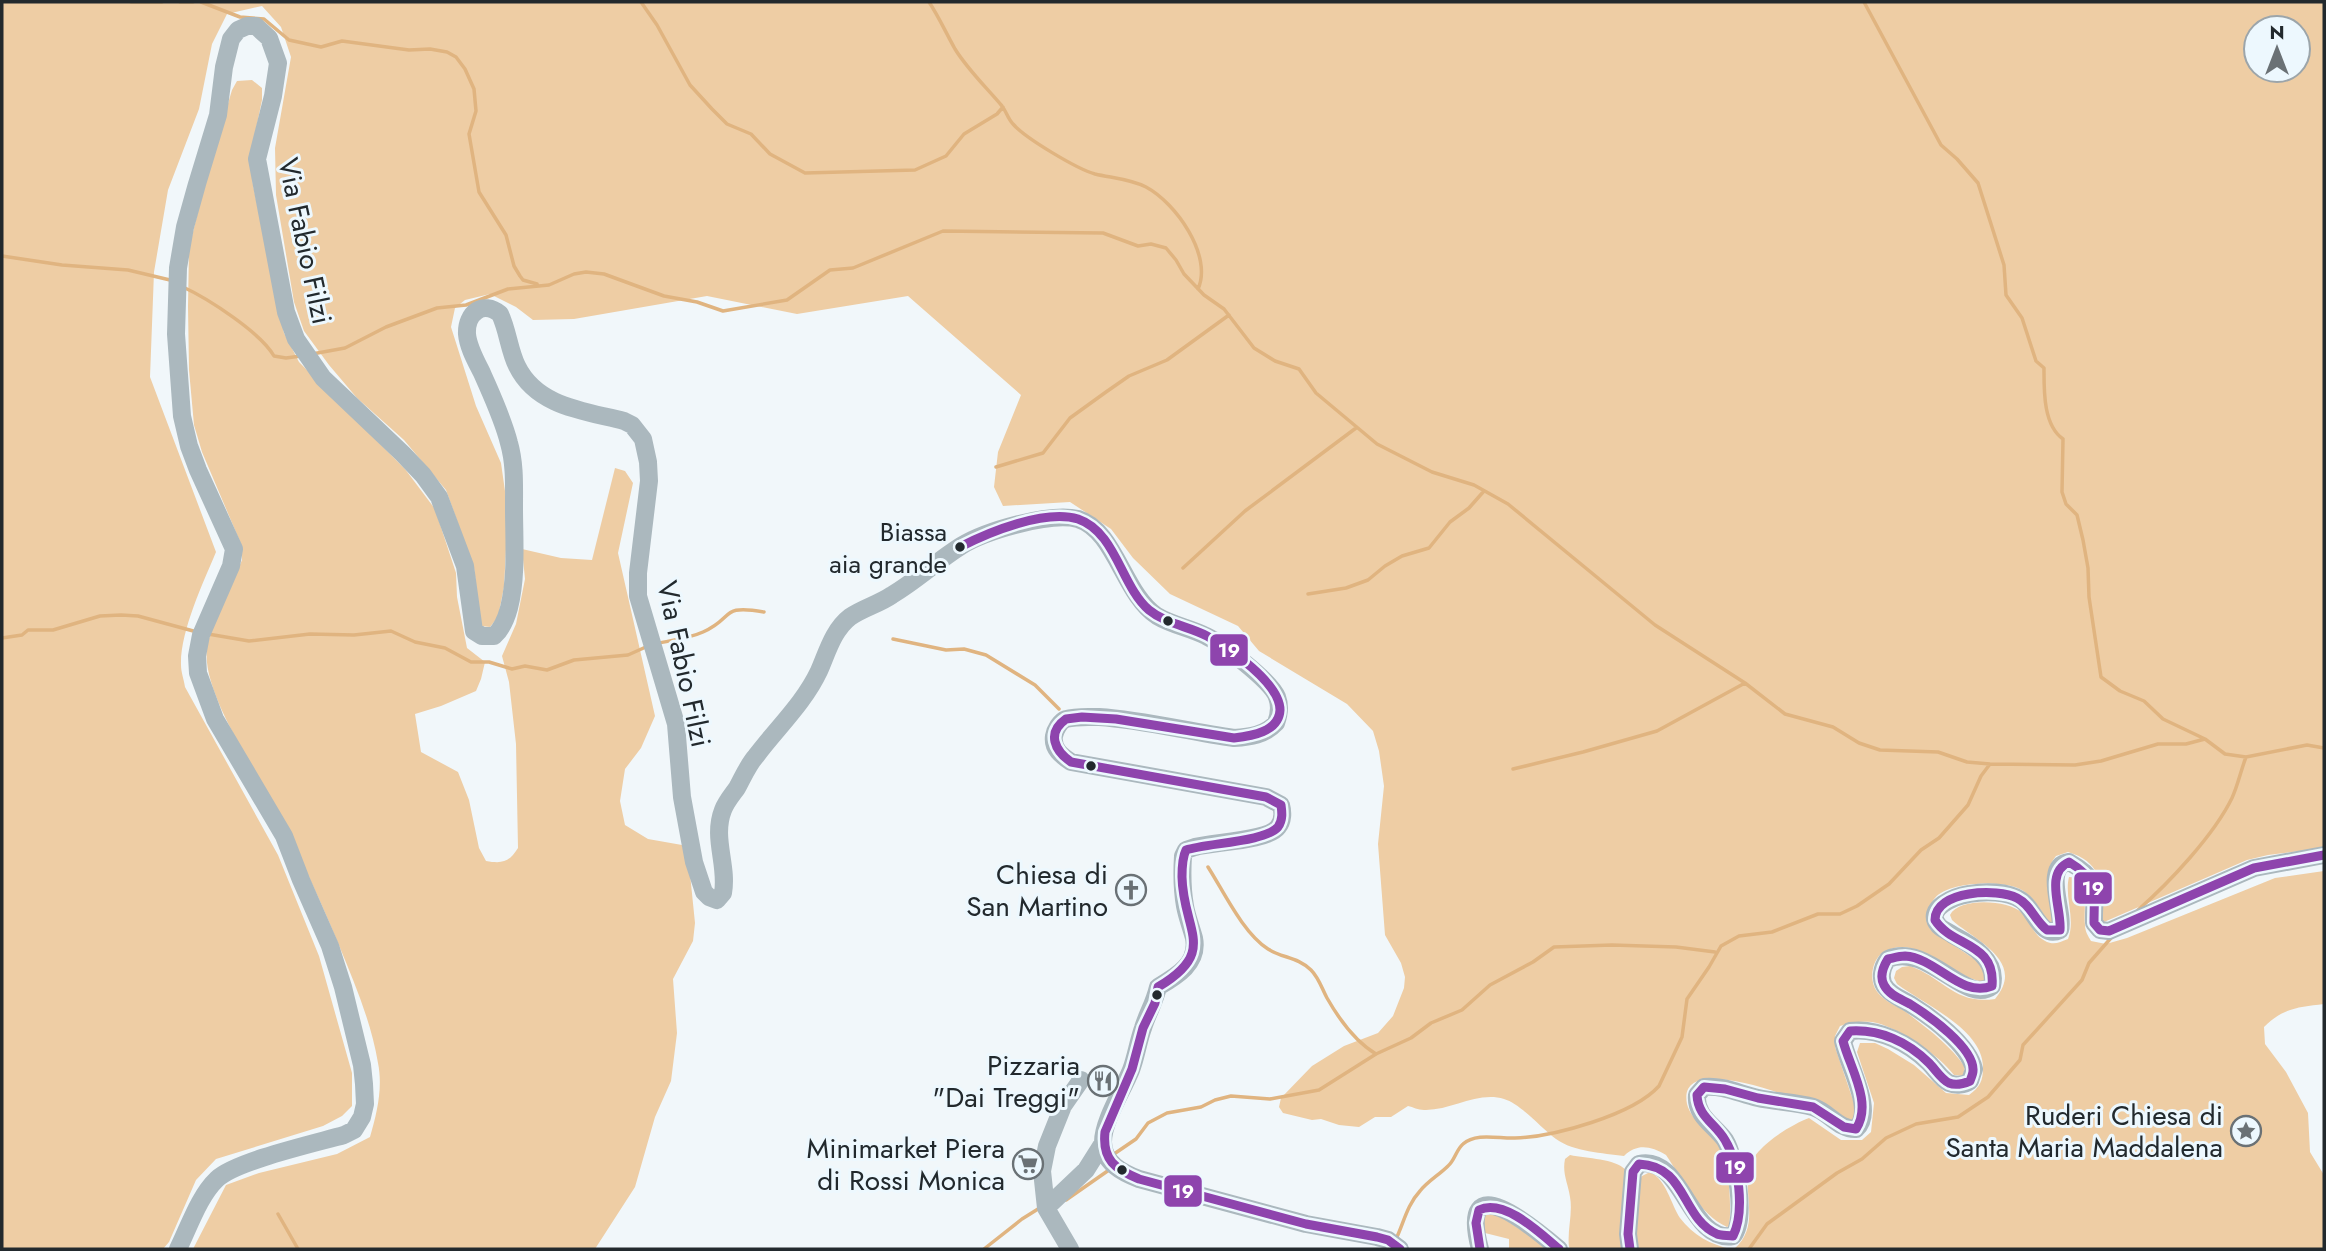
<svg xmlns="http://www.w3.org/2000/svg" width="2326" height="1251" font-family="Jost,sans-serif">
  <rect width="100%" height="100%" fill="#f1f7fa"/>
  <path fill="#eecda4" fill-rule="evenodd" d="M2,2H2324V848L2268,855L2247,860L2104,922L2102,920C2102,889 2105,863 2068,852L2056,856C2041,873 2051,903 2054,923L2048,922C2040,909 2031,892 2015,887C1996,881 1949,882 1935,898C1931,902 1931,907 1930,913C1929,920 1928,923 1930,929L1980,963L1986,979L1983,982C1957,977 1937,953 1910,948C1901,946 1893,947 1884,952C1871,959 1868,983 1879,994C1886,1002 1897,1006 1906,1012C1927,1028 1950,1045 1965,1067L1963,1076L1954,1075C1939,1055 1897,1026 1872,1022C1861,1021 1850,1022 1840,1026L1835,1036V1047L1854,1103L1855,1118L1852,1121C1831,1113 1675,1042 1687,1104C1691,1121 1712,1132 1720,1147C1729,1162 1732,1208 1729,1226L1727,1227C1699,1214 1683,1180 1666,1155C1651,1146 1637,1143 1624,1156C1603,1153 1574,1152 1556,1139C1541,1128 1521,1104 1504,1099C1477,1091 1451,1111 1424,1110C1418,1110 1413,1107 1408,1106L1391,1117H1375L1359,1127L1339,1125L1321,1119L1312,1120L1283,1113L1279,1107L1281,1098L1312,1066L1344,1046L1378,1033L1393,1016L1404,988L1405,977L1401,963L1385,935L1378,844L1384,786L1379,751L1373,731L1347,704L1259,651L1238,626L1170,594L1133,558L1111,529L1070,502L1003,506L994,487L998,452L1021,395L908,296L797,314L707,296L574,319L533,320L516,307L490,294L465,300L455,308L451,327L476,406L501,463L508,512L504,587L498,617L490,627L481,626L474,568L446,490L404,440L357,398L329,365L304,331L294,302L276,195L275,148L291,57L281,27L262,6L227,14L212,44L199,109L168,190L154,272L150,377L216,552C203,583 180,632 181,665C181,672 184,680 185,687L278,855L319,956L352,1073V1106L342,1116L323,1126L216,1159L196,1180L169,1242L163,1249H2ZM2256,28H2298V70H2256Z
    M252,80L262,88V100L250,158L253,185L284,333L299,362L405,469L435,509L456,573L457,597L467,648L485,662L481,679L476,691L441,706L415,714L421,752L458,772L469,800L479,848L486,861C503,864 509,862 518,848L516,744L509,682L502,656L516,624L525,579L522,549L561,558L592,560L615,468L625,471L633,483L618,553L655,716L641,748L625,769L620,801L625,825L648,839L682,845L690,874L695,923L693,941L673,979L677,1033L671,1081L655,1117L635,1187L595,1249H193L226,1185L259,1173L337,1154L370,1137C377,1113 383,1088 378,1063C371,1021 354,982 338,943C314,885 287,830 257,775C239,744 202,684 207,648C210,626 233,582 242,560L241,544L202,452L194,425L189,370L188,307L189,248L208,171L232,90L237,81Z
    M2324,871V1004C2299,1007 2283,1008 2264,1027L2265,1044L2286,1072L2308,1113L2310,1152L2324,1175V1249H1734C1759,1227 1745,1200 1748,1171C1751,1149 1790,1125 1809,1118L1841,1140H1862L1871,1132L1874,1103L1857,1052L1860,1043H1875L1888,1049L1914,1065L1946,1093L1969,1095C1980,1087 1983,1081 1983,1067C1983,1029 1923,1004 1897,984L1894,978L1896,971L1902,967L1910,966C1944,978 1955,1005 1995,999C2027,961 1974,940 1952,920L1950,915C1959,897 2009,900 2022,913C2031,922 2033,936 2047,942C2055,945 2060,942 2068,939C2076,919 2064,897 2069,877C2091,878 2083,911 2085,925C2085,931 2088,936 2091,941L2106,944L2127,938L2275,878Z
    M1570,1155C1588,1159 1614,1158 1626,1170L1621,1249H1571L1569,1247C1567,1231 1573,1213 1570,1197C1568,1183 1562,1174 1565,1159Z
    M1650,1172C1666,1179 1671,1204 1680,1218C1693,1235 1711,1245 1731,1249H1635L1640,1180L1642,1176Z
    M1495,1213L1550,1249H1509V1239L1485,1233L1480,1216Z"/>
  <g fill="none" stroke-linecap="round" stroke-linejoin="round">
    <path stroke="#e0b480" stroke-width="3.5" d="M131,2H162
      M180,2H193
      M201,2L240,17L264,19L289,40L321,47L342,41L409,50L430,49L447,52L456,57L465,69L474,89L476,111L469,134L479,192L506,235L514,266L520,276L523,280L537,284
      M641,2L657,25L690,85L712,109L727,124L751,134L770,154L805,173L915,170L946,156L964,134L997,114L1003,107
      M929,2C939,17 946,33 955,49C968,70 986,87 1002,106C1006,111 1008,119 1013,124C1025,138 1077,169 1095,174C1112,178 1130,179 1146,187C1176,203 1213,256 1198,289
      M1864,2L1941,145L1957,159L1978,183L2004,265L2006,295L2022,318L2036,361L2044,368C2044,390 2043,425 2063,439L2062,492L2066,504L2077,515L2083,540L2088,568L2089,597L2101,677L2120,691L2144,701L2163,719L2205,739L2225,754L2246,757L2307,745L2324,748
      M2,256L62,265L128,270L170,280
      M183,287C209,299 261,333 274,356L286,358L301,356
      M312,354L345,348L386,327L437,308L466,305L508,289L549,285L574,274L586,272L604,274L664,296L697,302L723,311L787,300L830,270L853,268L943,231L1103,233L1138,246L1151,244L1166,248L1176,260L1184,274L1204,295L1224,309L1254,348L1275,361L1299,369L1316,393L1377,444L1432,472L1474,485L1508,504L1655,625L1745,683L1785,714L1833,727L1859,743L1880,750L1938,752L1967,762L1990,764L2075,765L2101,761L2158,744H2186L2205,739
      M996,467L1043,453L1070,418L1106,392L1129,376L1167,360L1229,315
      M1183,568L1245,511L1356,428
      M1308,594L1346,588L1368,580L1385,566L1402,556L1429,548L1450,522L1469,508L1484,491
      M208,634L249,641L310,634L354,635L391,631L415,642L445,648L471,662H489L512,669L525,666L547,670L574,660L628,655L648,646
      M2,638L22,635L28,630H53L100,616L121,615L138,616L197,632
      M893,639L946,650L964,649L986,655L1035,685L1059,709
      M659,643C673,640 690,638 703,632C735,618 719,604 764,612
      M1513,769L1583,752L1657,731L1745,683
      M1208,867C1224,892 1243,933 1268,949C1282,958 1298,957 1311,970C1319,978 1322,989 1327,998C1339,1019 1356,1042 1376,1054
      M2138,910C2169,883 2214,835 2232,798C2238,785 2241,770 2246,757
      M1114,1154L1136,1139L1148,1123L1167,1113L1201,1107L1215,1100L1231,1096L1270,1099L1319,1090L1376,1054L1411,1038L1431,1023L1462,1010L1490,985L1533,962L1554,947L1612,945L1676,947L1715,952
      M1066,1200L1109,1170
      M278,1214L298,1249
      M1396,1239C1404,1222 1407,1205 1420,1191C1428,1181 1439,1175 1448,1166C1455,1160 1456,1150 1463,1144C1476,1132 1500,1139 1515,1138C1553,1137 1633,1115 1659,1086L1682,1037L1687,999L1709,967L1721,946L1739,936L1772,932L1818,914H1840L1857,906L1889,884L1921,850L1939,838L1968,805L1981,776L1990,764
      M984,1249L1022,1219L1038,1209
      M1749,1249L1767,1224L1837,1173L1862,1159L1886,1138L1916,1124L1958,1117L1988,1097L2020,1060L2023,1045L2082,980L2089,963L2111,938"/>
    <path stroke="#abb8be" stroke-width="18" d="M1046,1208L1086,1170L1103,1143
      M178,1249C189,1227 199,1196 217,1179C236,1161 316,1143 344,1135L354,1130L362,1117L365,1104L364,1084L362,1065L343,987L330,946L301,880L284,836L215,719L198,673L197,656L201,635L231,566L234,549L198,470L189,446L182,416L176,334L178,268L185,227L197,184L218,115L224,67L231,39L238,30L247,26H256L269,38L278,63L273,96L257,159L286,312L296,339L323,378L403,454L423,475L439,497L465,566L474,631L482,636H494C502,629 506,619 509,608C517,576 514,540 514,507C514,485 515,464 509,443C503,419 492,396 482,373C476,361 468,347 467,334C466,313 483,300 500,314C508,331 509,350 517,366C537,407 585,411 624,421L632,425L643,439L648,462L649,481L638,573V596L676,724L682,797L694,862L704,892L709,897L717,900L723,893C728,865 712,838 723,810C726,802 732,795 737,788C743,777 748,765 756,756C777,728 804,703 819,671C827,653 833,630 850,617C863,608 879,604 892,595C916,581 937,561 961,546C985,531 1050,512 1078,519C1115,530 1124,595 1157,616C1172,625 1190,628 1206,636C1221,643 1271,681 1277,697C1280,705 1279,715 1276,723C1265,735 1250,737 1234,738C1189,732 1145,720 1099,717C1089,717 1076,716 1066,719C1060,721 1055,730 1054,736C1052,749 1062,756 1071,762L1266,797L1281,805C1283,812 1283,821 1278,827C1268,841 1213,842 1195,847L1186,850L1183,856C1182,872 1182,889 1185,906C1187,917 1191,927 1194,938C1199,963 1177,976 1158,987C1154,1004 1148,1012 1143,1028C1138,1042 1136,1057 1131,1070C1123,1090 1103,1121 1103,1142C1103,1163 1123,1173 1139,1179L1306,1224L1377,1237L1388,1240L1400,1249
      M1070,1249L1046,1208L1042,1171L1047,1146L1063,1106L1081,1080
      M1480,1249C1457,1163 1533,1227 1559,1249
      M1630,1249L1628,1234L1633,1172L1639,1164C1683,1154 1689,1243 1733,1236C1747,1219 1736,1158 1725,1140C1714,1125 1695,1116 1697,1095L1704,1087C1723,1085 1740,1094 1758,1098C1776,1102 1796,1102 1813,1107C1829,1112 1839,1130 1856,1129C1876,1111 1847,1064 1843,1041L1850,1031C1878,1027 1910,1044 1929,1063C1936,1070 1941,1079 1949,1083C1956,1086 1964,1085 1970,1081L1974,1069C1968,1044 1931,1017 1910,1004C1902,999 1893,996 1887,989C1879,981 1881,968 1888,959C1928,942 1966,1006 1992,986C1998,960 1972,945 1953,935C1949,932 1943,930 1939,926C1923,908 1956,896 1969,894C1985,891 2007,891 2021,900C2035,909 2040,939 2060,930C2065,913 2042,866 2069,862C2103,881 2093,890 2094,923L2100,930L2109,931L2254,868L2324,855"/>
    <g stroke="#edf8fe" stroke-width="14">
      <path id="bus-1" d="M960,547C989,532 1045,509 1078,519C1116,532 1121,586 1149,610C1166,624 1188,626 1207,636C1229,648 1280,683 1280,710C1279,732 1251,736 1234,738L1116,719L1082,717L1066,719C1046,733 1055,751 1071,762L1266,797L1281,805C1282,812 1283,820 1278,827C1265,842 1207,843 1186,850C1182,858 1182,868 1182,877C1183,931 1219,951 1158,987L1155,1003L1143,1028L1132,1069L1105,1132C1102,1160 1115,1169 1139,1179L1306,1224L1377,1237L1388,1240L1400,1249
        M1480,1249L1476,1223L1479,1210C1504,1198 1540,1233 1559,1249
        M1630,1249L1628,1234L1633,1172L1639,1164C1687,1166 1681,1218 1717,1234C1721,1236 1728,1235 1733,1236C1745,1212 1739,1163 1725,1140C1715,1123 1698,1117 1697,1095L1704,1087L1725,1089L1758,1098L1813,1107L1844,1127L1856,1129C1873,1103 1850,1068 1843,1041L1850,1031C1880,1029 1908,1042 1929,1063C1936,1070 1941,1079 1949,1083C1956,1086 1963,1084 1970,1081C1971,1078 1973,1074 1973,1071C1975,1048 1928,1015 1910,1004C1901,999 1889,995 1884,985C1879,976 1883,967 1888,959C1893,958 1899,956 1905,956C1937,958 1960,998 1992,986C1996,942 1952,947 1935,920C1935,890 1998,888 2017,898C2031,905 2035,921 2047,930H2060C2062,909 2044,873 2069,862C2099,880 2094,891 2094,923L2100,930L2109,931L2254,868L2324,855"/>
    </g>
    <use href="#bus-1" stroke="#8e44ad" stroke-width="9"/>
  </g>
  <defs>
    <g id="church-ring" transform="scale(1.575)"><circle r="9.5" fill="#edf8fe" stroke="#6a7175" stroke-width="1.5"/><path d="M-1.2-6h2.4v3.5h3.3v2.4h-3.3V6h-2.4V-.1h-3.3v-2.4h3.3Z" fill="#6a7175"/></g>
    <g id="restaurant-ring" transform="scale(1.575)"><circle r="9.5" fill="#edf8fe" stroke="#6a7175" stroke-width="1.5"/><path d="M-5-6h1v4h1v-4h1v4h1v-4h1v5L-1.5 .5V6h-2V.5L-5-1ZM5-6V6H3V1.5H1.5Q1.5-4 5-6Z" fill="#6a7175"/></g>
    <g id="sight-ring" transform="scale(1.575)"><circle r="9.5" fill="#edf8fe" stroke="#6a7175" stroke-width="1.5"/><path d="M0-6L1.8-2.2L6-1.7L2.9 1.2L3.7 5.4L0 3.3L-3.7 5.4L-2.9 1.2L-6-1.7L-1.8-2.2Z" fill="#6a7175"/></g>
    <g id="supermarket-ring" transform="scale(1.575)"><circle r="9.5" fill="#edf8fe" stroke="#6a7175" stroke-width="1.5"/><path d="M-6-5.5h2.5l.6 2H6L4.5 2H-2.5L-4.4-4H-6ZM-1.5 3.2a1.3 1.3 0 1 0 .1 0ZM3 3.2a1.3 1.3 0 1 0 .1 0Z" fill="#6a7175"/></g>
  </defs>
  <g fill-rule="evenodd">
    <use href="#church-ring" x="1131" y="890"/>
    <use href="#restaurant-ring" x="1103" y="1081"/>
    <use href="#sight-ring" x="2246" y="1131"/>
    <use href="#supermarket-ring" x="1028" y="1164"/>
  </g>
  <g fill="#22292d" stroke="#edf8fe" stroke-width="2.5">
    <circle cx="960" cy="547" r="6"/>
    <circle cx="1168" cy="621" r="6"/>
    <circle cx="1091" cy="766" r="6"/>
    <circle cx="1157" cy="995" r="6"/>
    <circle cx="1122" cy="1170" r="6"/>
  </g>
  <g text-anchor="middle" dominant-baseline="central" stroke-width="6" stroke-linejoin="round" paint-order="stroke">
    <g font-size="26" fill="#22292d" stroke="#edf8fe" text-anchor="end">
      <text x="947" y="532">Biassa<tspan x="947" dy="32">aia grande</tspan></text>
    </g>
    <g font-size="28" fill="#22292d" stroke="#edf8fe">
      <text transform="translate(305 241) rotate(78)">Via Fabio Filzi</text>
      <text transform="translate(684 664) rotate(78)">Via Fabio Filzi</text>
    </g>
    <g font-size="28" fill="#22292d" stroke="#edf8fe" text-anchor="end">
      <text x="1108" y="874">Chiesa di<tspan x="1108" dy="32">San Martino</tspan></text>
      <text x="1080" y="1065">Pizzaria<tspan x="1080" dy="32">"Dai Treggi"</tspan></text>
      <text x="2223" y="1115">Ruderi Chiesa di<tspan x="2223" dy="32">Santa Maria Maddalena</tspan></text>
      <text x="1005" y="1148">Minimarket Piera<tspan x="1005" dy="32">di Rossi Monica</tspan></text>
    </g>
  </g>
  <g stroke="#edf8fe" stroke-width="2.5">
    <rect x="1209" y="633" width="40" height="34" rx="7" fill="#8e44ad"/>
    <rect x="2073" y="871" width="40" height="34" rx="7" fill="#8e44ad"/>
    <rect x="1715" y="1151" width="40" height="33" rx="7" fill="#8e44ad"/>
    <rect x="1163" y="1174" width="40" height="34" rx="7" fill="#8e44ad"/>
  </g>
  <g font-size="19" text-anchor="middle" font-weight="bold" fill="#fff">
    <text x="1229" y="657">19</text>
    <text x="2093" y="895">19</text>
    <text x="1735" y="1174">19</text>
    <text x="1183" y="1198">19</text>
  </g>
  <rect width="2326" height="1251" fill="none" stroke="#22292d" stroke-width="7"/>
  <g transform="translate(2277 49)"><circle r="33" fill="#edf8fe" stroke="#9ca5aa" stroke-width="2"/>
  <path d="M0-5L12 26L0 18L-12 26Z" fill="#6a7175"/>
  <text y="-10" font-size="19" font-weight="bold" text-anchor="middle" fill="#22292d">N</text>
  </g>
</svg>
